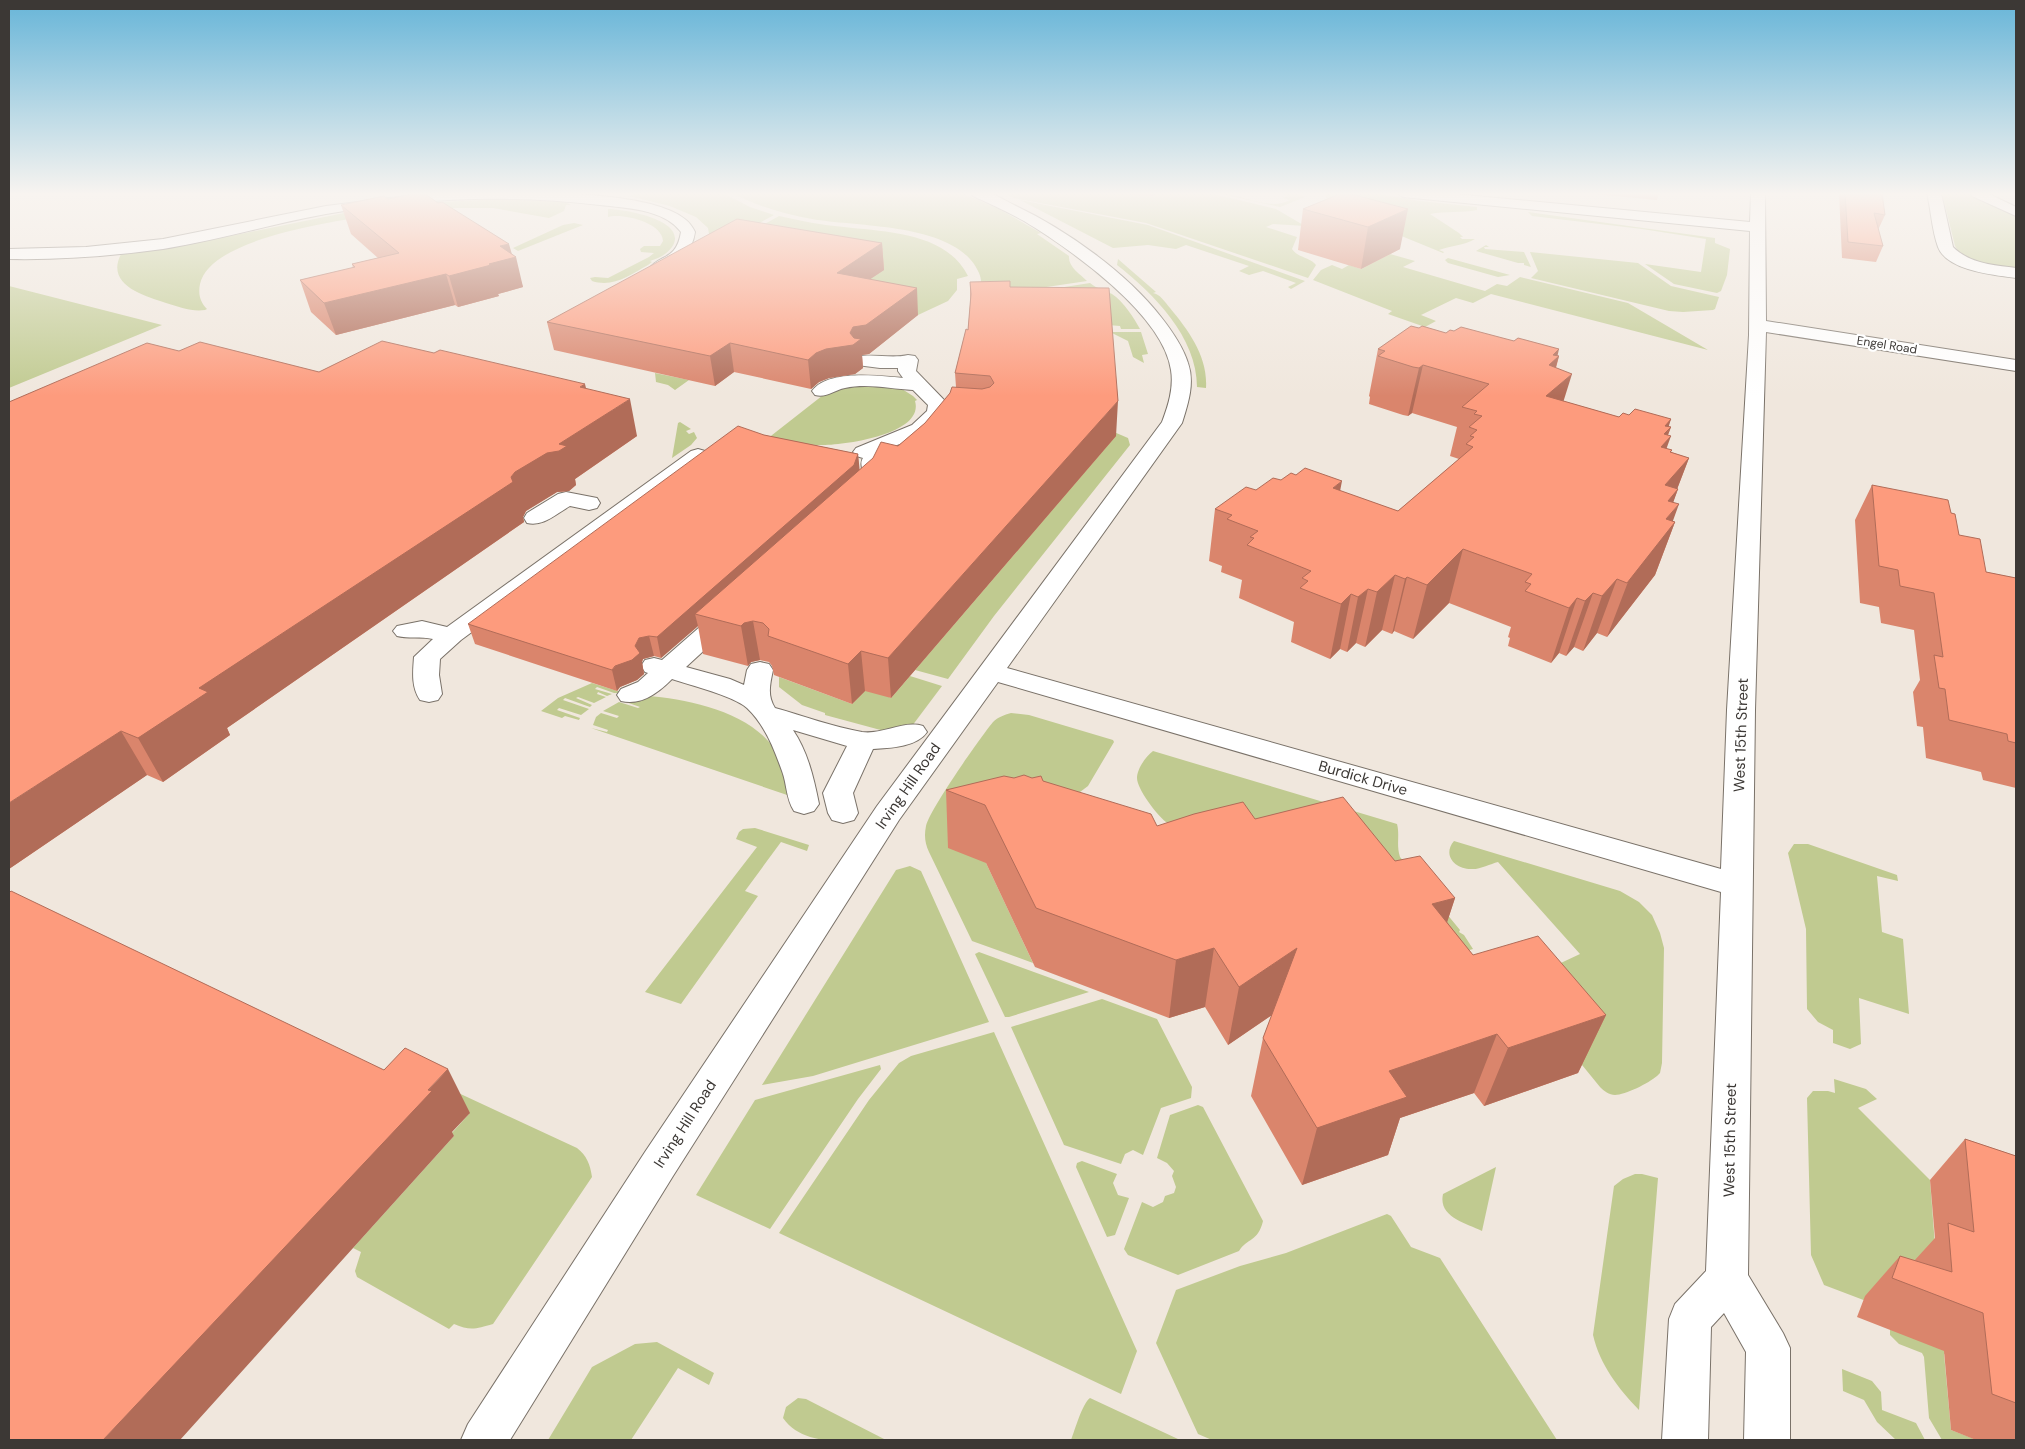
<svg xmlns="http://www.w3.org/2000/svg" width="2025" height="1449" font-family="'DM Sans',sans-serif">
  <rect width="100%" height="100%" fill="#f0e7dd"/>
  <path fill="#c0ca90" d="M636,193H723L750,207L774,215L721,244L709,234L708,228L696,217L670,206L629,196Z
    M732,193H962L999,209L1041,233L1037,234L1069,256C1068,267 1080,274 1087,281L1033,289L980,288C983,279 979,272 974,264C945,223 857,227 812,219C784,214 757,206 732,193Z
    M1003,193H1136L1151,196L1160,193H1210L1276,209L1305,226L1273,224L1266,227L1297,237L1292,249C1298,258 1310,257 1316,265L1308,278L1146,223L1014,198Z
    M1217,193C1242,193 1268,212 1290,200L1283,198L1287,196L1277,193H1297L1305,197L1280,207Z
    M1326,193H1375L1420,201L1477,207V210C1462,213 1445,211 1430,214L1459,233L1463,237H1460L1462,239H1475C1463,246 1452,245 1439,250L1444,252L1443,253L1399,235L1328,200L1325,196Z
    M1942,193H1968L2016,216V271C1997,268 1965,265 1955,246Z
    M498,199L565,202L571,205H566L564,211L549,218L493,208H447L404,204Z
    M1020,200L1148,225L1305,281L1291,289L1288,287L1296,283L1263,271L1249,275L1239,271L1249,266L1186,245L1176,249L1148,245L1113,248Z
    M608,209C623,209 690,220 672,247C666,255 659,258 650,261L652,262L648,265C630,275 613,288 592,281L590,278L595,277L608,278L649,257L654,253L641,252L640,249L644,246H660L663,241C662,222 622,213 608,217Z
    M354,211L373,215C334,222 210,238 200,284C198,294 200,302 207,309L205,310C192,312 179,307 166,303C144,296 105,285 121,254L186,245Z
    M1528,212L1715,238V243L1730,249L1727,275L1721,291L1717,293L1674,284L1645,264L1701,272L1706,239L1642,229L1532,216Z
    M779,216C801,221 822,225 844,227C886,232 946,232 968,276L957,279V290L948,301L918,315L839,300L883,269L727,245Z
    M574,223L583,225L518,251L513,248L563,225Z
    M1486,245L1489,247H1484L1485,249L1524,252L1531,267L1524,265V263H1518L1476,251Z
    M1530,252L1638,263L1671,286L1719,297L1715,309L1713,310L1683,312L1669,311L1531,278L1538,271Z
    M1390,254L1415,261L1403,267L1485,291L1497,284L1507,286L1520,277L1628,303L1708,350L1491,294L1473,303L1456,298L1421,315L1436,321L1425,327L1388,314L1392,311L1313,280L1321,270L1332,265L1342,269L1349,265L1361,269Z
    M1448,258L1510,275L1498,277L1448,263L1445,260Z
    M1118,259L1156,292L1153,293C1160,294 1165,302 1170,308C1189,331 1208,357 1206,388L1197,387C1197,337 1154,294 1117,265Z
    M1090,283C1097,289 1105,290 1112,294C1124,302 1134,318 1140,329H1121L1120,326L1108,325L1039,291Z
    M9,286L162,325L9,388Z
    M1110,332H1141L1148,354L1142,355L1144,363L1133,357L1128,341Z
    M655,373L689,380L675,390L668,385L656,382Z
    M860,383L902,389L913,396L917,400L915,401C925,435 840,446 817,445C800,445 783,441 767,439L827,392L839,386Z
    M680,422L691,429L686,431L689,434L694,432L697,438L691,445L672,458L678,423Z
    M1114,432L1128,438L1130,445L994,616L948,679L915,670L1108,445Z
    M910,676L942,686L912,726L888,732L825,715V713L802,705L779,687V677L852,704L868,687L891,698Z
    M592,683L624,693H614L597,687L595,689L612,694L607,696L598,692L597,694L606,697L594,703L578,697L576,698L592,705L590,707L565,698L563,700L589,709L581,715L559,708L557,710L580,718L579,720L565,716L562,718L541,711L558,698Z
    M647,696C690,699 754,713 777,753C785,766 788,783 793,797L591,728L607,732L608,730L593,725L596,717L601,713L617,718L619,716L603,711L619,702L638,708L640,707L623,701Z
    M1011,713L1029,715L1113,740L1114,742L1088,786L986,863L1033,963L972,941L929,852C925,843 924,836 926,826C930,809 980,738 993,722C998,717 1004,715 1011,713Z
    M1153,751L1397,824C1400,835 1396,845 1400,857L1460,930L1459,932L1464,935L1473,949L1438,959L1166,822C1157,815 1137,789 1137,778C1137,769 1146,756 1153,751Z
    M755,828L809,845L807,851L781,842L745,891L758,896L681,1004L645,992L757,847L736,839L739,832L743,829Z
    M1454,841L1620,891L1639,902L1652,915L1660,933L1664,948L1662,1063L1660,1073L1657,1076C1649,1083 1625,1095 1615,1095C1609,1095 1604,1091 1600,1087L1516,984L1580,954L1498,862C1490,864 1479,870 1471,869C1455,869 1442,855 1454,841Z
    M1794,844H1808L1897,875L1898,881L1877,876L1882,932L1903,939L1909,1014L1859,998L1861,1044L1850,1049L1833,1043V1030L1818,1022L1807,1009L1806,929L1788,853Z
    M910,866L921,871L989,1022L813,1076L762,1085L896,870Z
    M979,952L1089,992L1009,1017H1005L975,954Z
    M1102,999L1157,1019L1192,1087L1191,1098L1161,1108L1143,1155L1133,1150L1125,1154L1121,1164L1064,1145L1011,1027Z
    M994,1032L1137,1351L1121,1394L779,1233L869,1100L899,1063L911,1056Z
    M880,1065L881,1069L858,1099L770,1229L696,1195L755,1100Z
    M1834,1079L1866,1089L1877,1099L1858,1108L1930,1180L1937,1272L1903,1315L1824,1285L1811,1255L1807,1098L1813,1091H1828L1835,1093Z
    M437,1083L577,1148C587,1156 590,1164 592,1177L493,1324C476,1329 470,1331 454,1324L449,1329L357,1277L355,1271L361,1252L353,1248L454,1136L451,1134L469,1114Z
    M1198,1105L1203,1107L1263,1221C1258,1242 1247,1238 1239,1251L1178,1275L1128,1255L1124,1249L1142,1202L1153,1207L1163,1202L1165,1196L1174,1193L1176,1187L1172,1176L1174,1171L1167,1163L1157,1158L1170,1115Z
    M1082,1161L1117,1174L1113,1183L1118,1195L1129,1198L1115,1235L1107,1237L1076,1167L1077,1163Z
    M1496,1167L1482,1231C1465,1223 1438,1217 1443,1194Z
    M1635,1174H1642L1658,1178L1639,1410C1618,1388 1600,1365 1593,1335L1614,1186L1623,1179Z
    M1387,1214L1391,1216L1411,1247L1440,1258L1557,1440H1212L1198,1434L1156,1343L1176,1290L1240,1266L1286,1253Z
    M1890,1324L1950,1353L1944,1354L1951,1430L1977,1440H1942L1929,1418L1924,1357L1922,1353L1899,1344L1890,1335Z
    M657,1342L714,1373L709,1385L678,1368L631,1440H548L592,1367L635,1344Z
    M1842,1369L1872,1381L1881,1392L1882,1410L1916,1423L1925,1440H1896L1877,1422L1864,1400L1843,1391Z
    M798,1398L806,1399L886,1440C852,1440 805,1449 783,1418L786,1407Z
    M1090,1398L1178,1439L1179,1440H1071C1075,1430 1082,1404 1090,1398Z"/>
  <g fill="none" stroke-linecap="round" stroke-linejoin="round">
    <g stroke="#7a7269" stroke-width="2">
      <path id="minor" d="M430,193C485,193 646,185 686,220C690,223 693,228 695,232C693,251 672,279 650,273L648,270C660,253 676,262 681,232C664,209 626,208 600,205C509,194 416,198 326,214C271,224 218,240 163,249C112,256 60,260 9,259V249L86,247L163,239L326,206Z
        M971,193C977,193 984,192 990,193C998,196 1006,201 1014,205C1065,229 1126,272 1161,317C1172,331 1183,347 1188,363C1195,383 1188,404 1182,423L1007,668L1721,869L1727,710L1749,335L1750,231L1403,197L1396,193H1444L1750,222L1751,193H1765L1766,321L2016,360V371L1766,332L1755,710L1748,1275L1783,1333L1790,1348V1440H1744L1746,1352L1724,1313L1711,1327L1708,1440H1662L1669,1319L1675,1304L1706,1271L1721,892L998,682L899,820L673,1176L510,1440H461L468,1424L645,1152L877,806L1162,422C1168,406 1174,388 1171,370C1163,314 1070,249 1024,221C1008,212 990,204 973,196Z
        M1927,193H1941L1953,247C1970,264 1994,265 2016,268V278C1995,275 1947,271 1938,247C1932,231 1931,210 1927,193Z
        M1970,193H1987L2016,207V216L1972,196Z
        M908,355L915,356L918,360L916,371L948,404L947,413C936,429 920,436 902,443C899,445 891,446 888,449C881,455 883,463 883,471C884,487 871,502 854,498L851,493C856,486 862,479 862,470C862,465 860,463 863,458L856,456L853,452L856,448L912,425L927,411L928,405L913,390C891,389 867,383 845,388C834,390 827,398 815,395L812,391C828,369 880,376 903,378L898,371V368H880L857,365L854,361L857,357C873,353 890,359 908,355Z
        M698,449L705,451L708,455L705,459L461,640L440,659L439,675L442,694L438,700L429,702L420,700C411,687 413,671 414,657L433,639C420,636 409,639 397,636L393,631L397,626L422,621L447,627L691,451Z
        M566,492L597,498L600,503L597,508L589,510L570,506C556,514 543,527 527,523L524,518L527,513L558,494Z
        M727,609L736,611L739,616L736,621L686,667L730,679L744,685L747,670L751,664L760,662L769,664L773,670C770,684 767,696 775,708C804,716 833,727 862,732C883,735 903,720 923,726L927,732C917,747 890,748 873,749L853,793L858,813L854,820L843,823L832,820L828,813L823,793L847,746L793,730C808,752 814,779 819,804L814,811L804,814L794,811C786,799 787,784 782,771C774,749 765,725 747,708C734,696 690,685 672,679C658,693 641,706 621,701L617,695L621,689L638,682L648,673L645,672L641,666L645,660L654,658L662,660L718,611Z"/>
    </g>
    <use href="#minor" fill="#fff" fill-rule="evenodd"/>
  </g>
  <path fill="#da856c" d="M1113,193H1160L1151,196Z
    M1342,193L1400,249L1361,269L1298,250L1303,209Z
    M1583,193H1659L1657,200Z
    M1839,193H1882L1885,215L1878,230L1883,246L1876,262L1842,258Z
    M438,203L512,254L523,287L498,294L499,296L458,307L455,305L336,335L311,312L300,280L353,268L352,264L378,258L351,234L341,205Z
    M882,243L884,270L870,279L918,315L869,354L862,355L863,368L855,374L829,378L819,382L811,389L734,372L715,386L554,350L547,322Z
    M970,282L1010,287L1116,436L891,698L865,691L852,704L774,675L772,666L769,662L760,660L751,662L748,666L703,654L698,626L661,658L654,656L643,659L642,662L644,674L637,680L620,687L617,691L475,644L468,624L764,435L858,454L859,470L898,446L925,423L956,387L955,373L968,330L970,305Z
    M1419,328L1446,333L1559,356L1556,368L1563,401L1619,417L1629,415L1671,419L1668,426L1671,427L1668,435L1666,449L1672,450L1671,452L1689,458L1677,489H1678L1673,502L1672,521L1675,522L1655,575L1607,637L1597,633L1583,651L1574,647L1566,656L1559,653L1551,663L1508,646L1510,638L1508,637L1511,627L1449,603L1413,639L1394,631L1392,634L1382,630L1365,647L1356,643L1347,652L1340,649L1330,659L1291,642L1294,622L1239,598L1242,580L1221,572L1222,566L1209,561L1215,509L1256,490L1281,480L1340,491L1398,511L1459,459L1450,456L1457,427L1412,413L1408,416L1403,415L1369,404L1370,397L1369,396L1378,349Z
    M179,351L319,372L586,388L637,436L575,479L576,485L569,491L557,492L526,511L523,517L524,522L227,728L230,735L163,782L147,775L9,869Z
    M1872,485L1951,513L1959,535L1986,572L2016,578V788L1983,780L1981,772L1926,758L1923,727L1917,726L1913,692L1920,680L1914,630L1881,623L1879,607L1860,603L1855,520Z
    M1014,778L1043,781L1157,826L1255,819L1395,861L1455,898L1447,922L1473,955L1606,1015L1578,1073L1484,1106L1474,1093L1400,1118L1388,1155L1302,1185L1251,1096L1263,1038L1272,1015L1228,1045L1205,1007L1169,1018L1035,967L986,863L948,848L946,790Z
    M1965,1139L2016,1156V1440H1976L1951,1430L1944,1351L1857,1317L1865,1296L1900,1256L1914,1261L1935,1238L1930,1180Z"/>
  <path fill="#b16c58" d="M1151,193H1160L1151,196Z
    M1408,209L1400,249L1361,269L1368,227Z
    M882,243L884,270L839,300L837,273Z
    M509,244L513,258L516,257L523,287L498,294L499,296L458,307L449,276L489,264L500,246Z
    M446,274L455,305L336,335L324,303Z
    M917,288L918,315L869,354L862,355L863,368L855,374L829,378L819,382L811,389L808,360L816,353L850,333L853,327Z
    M730,343L734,372L715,386L710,356Z
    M1559,349L1557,358L1559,356L1548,394L1572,374L1557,422L1532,445L1549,365L1553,355Z
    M1423,365L1412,413L1408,416L1419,368Z
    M585,384L594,421L580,387Z
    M630,399L637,436L575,479L576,485L569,491L557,492L526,511L523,517L524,522L227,728L230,735L163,782L138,738L199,688L511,477L515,472Z
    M1118,401L1116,436L891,698L888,658Z
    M1671,419L1667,432L1671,427L1665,442L1671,436L1653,486L1665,426Z
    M858,454L860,473L695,614L698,626L661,658L657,637Z
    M1689,458L1676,492L1678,489L1668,517L1679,504L1670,529L1675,522L1655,575L1607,637L1665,485Z
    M1342,481L1332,533L1333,488Z
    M1463,549L1449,603L1413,639L1427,585Z
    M1395,575L1382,630L1365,647L1377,592Z
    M1407,577L1394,631L1392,634L1405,579Z
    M1617,579L1597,633L1583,651L1602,596Z
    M1368,589L1356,643L1347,652L1358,597Z
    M1593,593L1574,647L1566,656L1585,601Z
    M1351,594L1340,649L1330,659L1341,604Z
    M1577,598L1559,653L1551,663L1569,608Z
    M753,621L760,660L751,662L748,666L741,626L744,623Z
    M649,636L654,656L643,659L642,662L644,674L637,680L620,687L617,691L612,670L635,646L639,638Z
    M861,651L865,691L852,704L848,664Z
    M121,731L147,775L9,869V803Z
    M1455,898L1436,956L1432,904Z
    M1214,948L1205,1007L1169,1018L1176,960Z
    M1297,948L1285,1006L1228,1045L1239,987Z
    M1606,1015L1578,1073L1484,1106L1508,1048Z
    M1497,1034L1474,1093L1400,1118L1388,1155L1302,1185L1317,1128L1389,1071Z
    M448,1069L470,1113L452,1132L454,1136L180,1440H103Z"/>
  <path fill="#fd9b7d" stroke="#b16c58" d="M418,193H424L438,203L442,202L509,244L500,246L516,257L489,264L491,265L449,276L446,274L324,303L300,280L355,267L352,264L399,253L341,205L384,196L388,199Z
    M1342,193H1347L1408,209L1368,227L1303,209Z
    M1845,193H1882L1885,215L1874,213L1883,246L1848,242Z
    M737,219L882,243L837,273L917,288L866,325L853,327L850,333L854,338L861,339L853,345L826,349L816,353L808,360L730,343L710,356L547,322Z
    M1010,281V287L1109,288L1118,401L888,658L861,651L848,664L768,636L769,629L763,623L753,621L744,623L741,626L695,614L873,458L881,442L898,446L925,423L950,393L952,387L982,389L990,387L994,383L990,376L955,373L966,329L968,330L971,294L970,282Z
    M1411,326L1419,328L1422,326L1446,333L1450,330L1454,331L1461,327L1514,341L1518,338L1559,349L1553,355L1559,356L1549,365L1572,374L1546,396L1619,417L1623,413L1629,415L1635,409L1671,419L1665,426L1671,427L1664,434L1671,436L1661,447L1672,450L1670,452L1689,458L1665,485L1678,489L1668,501L1679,504L1666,519L1675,522L1627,583L1617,579L1602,596L1593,593L1585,601L1577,598L1569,608L1525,591L1531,584L1525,582L1532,574L1463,549L1427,585L1407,577L1405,579L1395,575L1377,592L1368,589L1358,597L1351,594L1341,604L1300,588L1308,581L1302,578L1311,571L1247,545L1254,538L1250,537L1258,531L1227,519L1232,515L1215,509L1246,487L1256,490L1273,478L1281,480L1291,473L1296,475L1305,468L1342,481L1333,488L1398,511L1473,447L1466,444L1474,437L1470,436L1477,430L1469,427L1482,416L1474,414L1477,411L1462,407L1489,384L1423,365L1419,368L1413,367L1378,356L1385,351L1378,349Z
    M382,341L434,353L440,350L585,384L580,387L630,399L559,444L567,446L559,451L547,453L515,472L511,477L513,482L199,688L208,692L138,738L121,731L9,803V402L147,343L179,351L200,342L319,372Z
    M738,426L764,435L858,454L854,465L657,637L649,636L639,638L635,646L640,653L632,660L615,666L612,670L468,624Z
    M1872,485L1948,500L1951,513L1955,514L1959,535L1980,539L1986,572L2016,578V743L2008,741L2007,734L1949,720L1945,689L1939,688L1934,655L1943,657L1934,593L1900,586L1898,570L1879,566Z
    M1024,775L1032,778L1041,776L1043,781L1151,814L1157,826L1194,814L1243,802L1255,819L1343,797L1395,861L1420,856L1455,898L1432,904L1473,955L1538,936L1606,1015L1508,1048L1497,1034L1389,1071L1407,1097L1317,1128L1263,1038L1297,948L1239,987L1214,948L1176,960L1036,908L985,805L946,790L1004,776L1014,778Z
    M11,891L384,1070L405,1048L448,1069L428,1090L432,1091L103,1440H9V893Z
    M1965,1139L2016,1156V1403L1992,1394L1983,1313L1892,1278L1900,1256L1952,1272L1948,1223L1974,1232Z"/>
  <linearGradient id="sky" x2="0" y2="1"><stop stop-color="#67b5d8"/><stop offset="0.49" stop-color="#f8f4f0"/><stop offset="1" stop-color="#f8f4f0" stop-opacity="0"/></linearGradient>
  <rect width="2025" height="396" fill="url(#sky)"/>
  <g text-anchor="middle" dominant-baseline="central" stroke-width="4.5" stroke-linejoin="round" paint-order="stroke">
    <g font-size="12" fill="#3c3835" stroke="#fff">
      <text transform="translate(1887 345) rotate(9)">Engel Road</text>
    </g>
    <g font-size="15" fill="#3c3835" stroke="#fff">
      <text transform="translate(1741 735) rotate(-88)">West 15th Street</text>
      <text transform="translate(1363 778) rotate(16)">Burdick Drive</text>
      <text transform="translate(908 786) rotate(-55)">Irving Hill Road</text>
      <text transform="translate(685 1124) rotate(-57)">Irving Hill Road</text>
      <text transform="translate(1730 1140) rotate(-89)">West 15th Street</text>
    </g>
  </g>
  <rect width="2025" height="1449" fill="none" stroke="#3c3835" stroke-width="20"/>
</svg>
